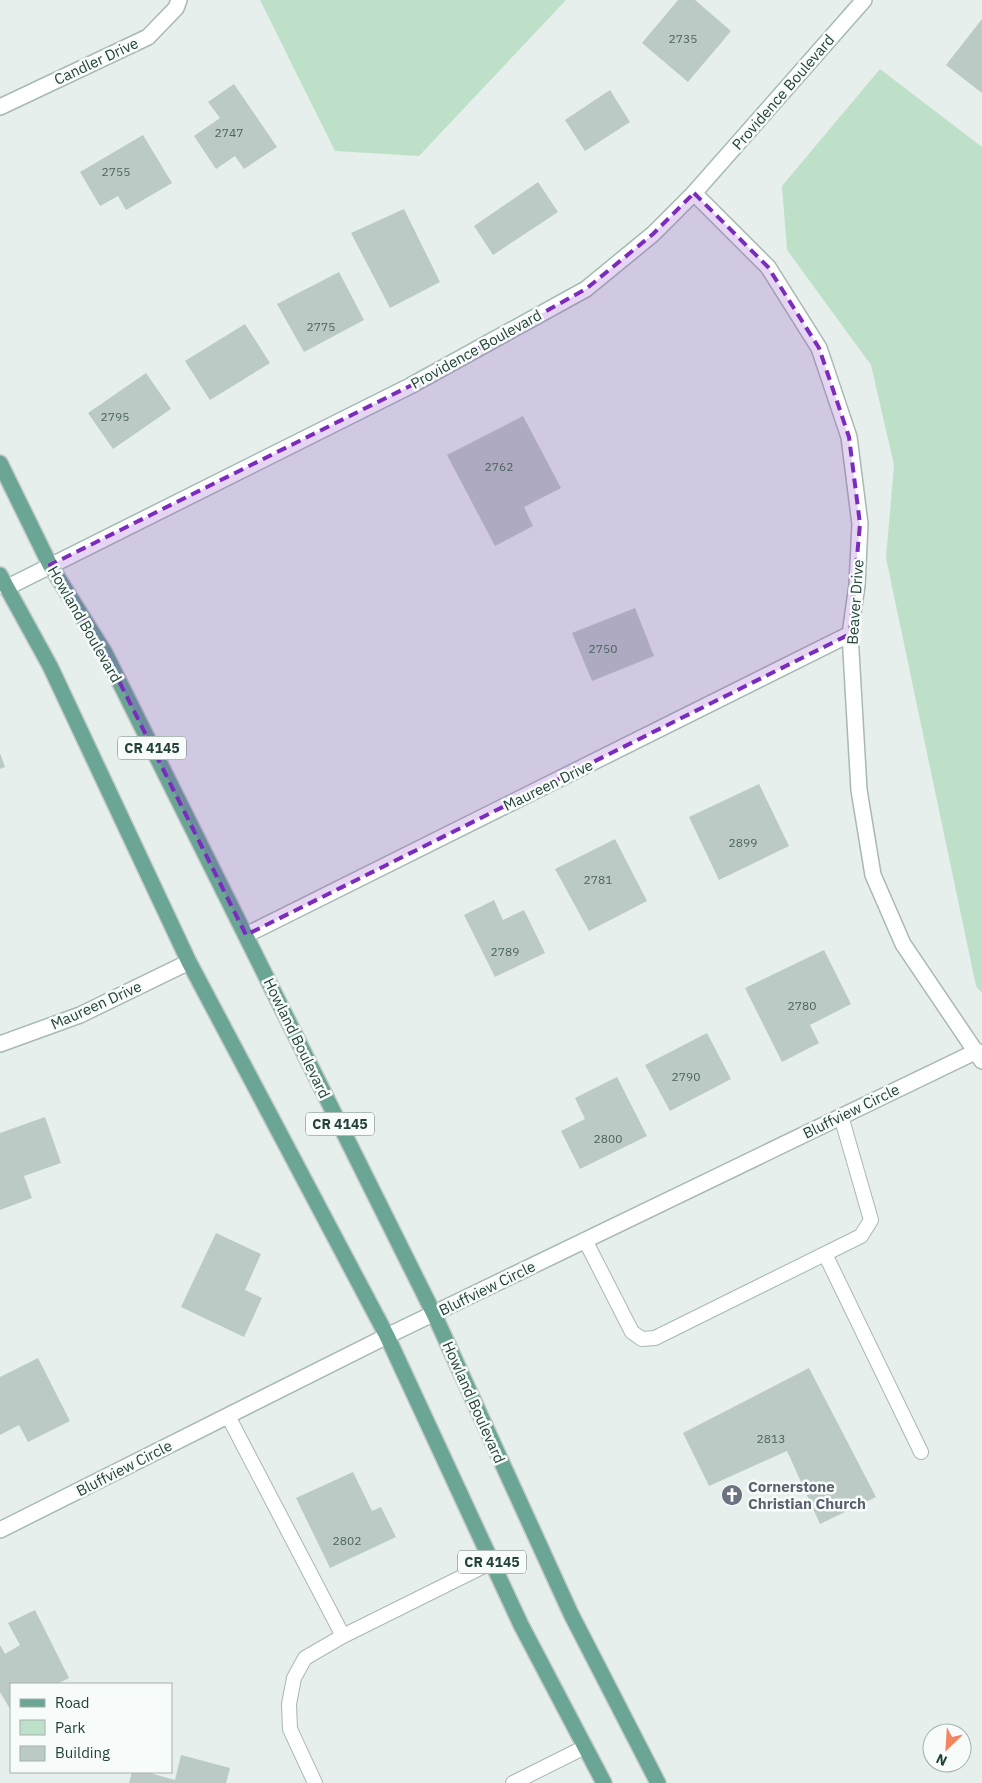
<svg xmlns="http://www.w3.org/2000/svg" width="982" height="1783" font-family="'IBM Plex Sans',sans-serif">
  <rect width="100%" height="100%" fill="#e6efeb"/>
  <path fill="#bfe0c8" d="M260,0H566L419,156L335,151Z
    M880,69L982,147V993L976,986L886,558L894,465L871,365L787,250L782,186Z"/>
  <path fill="#bbcac4" d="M678,0H695L731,31L688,82L642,43Z
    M982,19V93L946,65Z
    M234,84L277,147L244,169L235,156L216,169L194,136L220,118L208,102Z
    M610,90L630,122L585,151L565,120Z
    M143,135L172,183L126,210L118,196L100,206L80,172Z
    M538,182L558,212L493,255L474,226Z
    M404,209L440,282L390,308L351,233Z
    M339,272L364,320L304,352L277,304Z
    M245,324L270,363L210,400L185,361Z
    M146,373L171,409L113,449L88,413Z
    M523,416L561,488L524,507L533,526L495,546L447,455Z
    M635,608L654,656L592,681L572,633Z
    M0,753L5,767L0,769Z
    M759,784L789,846L719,880L689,817Z
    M615,839L647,901L589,931L555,869Z
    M494,900L503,920L524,910L545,953L495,977L464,915Z
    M824,950L851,1004L810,1025L819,1043L782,1062L745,988Z
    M707,1033L731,1079L670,1111L645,1065Z
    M617,1077L647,1136L580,1169L561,1131L585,1119L575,1098Z
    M45,1117L61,1163L24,1176L32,1198L0,1210V1133Z
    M216,1233L261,1254L245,1290L262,1298L244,1337L181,1307Z
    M38,1358L70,1421L28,1442L19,1425L0,1435V1377Z
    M809,1368L876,1497L820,1524L787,1451L709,1486L683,1433Z
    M353,1472L372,1511L381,1507L396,1537L330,1568L296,1498Z
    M35,1610L69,1678L57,1684H11L10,1709L0,1692V1645L5,1654L20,1645L8,1623Z
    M181,1755L230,1768L226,1783H129L132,1772H146L175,1780Z"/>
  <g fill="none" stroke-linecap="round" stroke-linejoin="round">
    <g stroke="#a8b8b2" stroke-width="16">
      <path id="service" d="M585,1240L632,1332L642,1339L655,1338L861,1236L871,1220L841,1116
        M825,1254L921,1452
        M228,1416L343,1636
        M315,1783L290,1729L289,1704L294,1678L305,1658L343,1636L492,1562
        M513,1783L585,1747"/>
    </g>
    <g stroke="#a8b8b2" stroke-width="18">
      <path id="minor" d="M0,107L148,37L176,8L179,0
        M694,193L768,267L819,348L849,437L860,524L857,585L850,634L859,790L873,875L903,944L982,1061
        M246,935L850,634
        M0,1044L80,1015L189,962
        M0,1530L387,1336L977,1051"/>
    </g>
    <g stroke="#a4bbb3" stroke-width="18">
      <path id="secondary" d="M6,588L410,386L586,289L653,234L694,193L864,0"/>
    </g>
    <g stroke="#c2cac8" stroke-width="18">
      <path id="primary" d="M0,463L50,565L105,653L434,1314L571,1614L658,1783
        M0,575L50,666L189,962L387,1336L521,1625L604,1783"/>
    </g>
    <use href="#service" stroke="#fff" stroke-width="14"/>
    <use href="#minor" stroke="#fff" stroke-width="15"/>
    <use href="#secondary" stroke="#fff" stroke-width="15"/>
    <use href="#primary" stroke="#6aa596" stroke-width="15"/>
  </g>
  <path fill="#7b2cbf" fill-opacity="0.2" stroke="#7b2cbf" stroke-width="4" stroke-dasharray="10 6" stroke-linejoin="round" d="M694,193L768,267L819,348L849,437L860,524L850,634L246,935L105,653L50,565L410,386L586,289L653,234Z"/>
  <defs>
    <g id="church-disc" transform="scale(1.125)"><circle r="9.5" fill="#6b7280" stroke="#f7fbf9"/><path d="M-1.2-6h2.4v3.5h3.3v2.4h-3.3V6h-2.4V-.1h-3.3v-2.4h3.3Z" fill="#fff"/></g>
  </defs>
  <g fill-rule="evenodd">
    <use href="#church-disc" x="732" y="1495"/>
  </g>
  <g text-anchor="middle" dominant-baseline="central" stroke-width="5" stroke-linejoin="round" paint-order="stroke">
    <g font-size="12" fill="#4a645c">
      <text x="683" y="38">2735</text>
      <text x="229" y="132">2747</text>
      <text x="116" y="171">2755</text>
      <text x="321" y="326">2775</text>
      <text x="115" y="416">2795</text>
      <text x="499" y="466">2762</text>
      <text x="603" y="648">2750</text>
      <text x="743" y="842">2899</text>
      <text x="598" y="879">2781</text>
      <text x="505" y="951">2789</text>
      <text x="802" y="1005">2780</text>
      <text x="686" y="1076">2790</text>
      <text x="608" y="1138">2800</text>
      <text x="771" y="1438">2813</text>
      <text x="347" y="1540">2802</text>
    </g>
    <g fill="#f7fbf9" stroke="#637a73" stroke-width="1">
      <rect x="118" y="736.5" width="68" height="23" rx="4"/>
      <rect x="306" y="1112.5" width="68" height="23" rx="4"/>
      <rect x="458" y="1550.5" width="68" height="23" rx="4"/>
    </g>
    <g font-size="14" font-weight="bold" fill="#24423a">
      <text x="152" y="748">CR 4145</text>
      <text x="340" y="1124">CR 4145</text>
      <text x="492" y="1562">CR 4145</text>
    </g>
    <g font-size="15" fill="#24423a" stroke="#f7fbf9">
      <text transform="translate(96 61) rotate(-25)">Candler Drive</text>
      <text transform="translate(783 92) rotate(-49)">Providence Boulevard</text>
      <text transform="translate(476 349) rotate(-29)">Providence Boulevard</text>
      <text transform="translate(855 602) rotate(-86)">Beaver Drive</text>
      <text transform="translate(85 624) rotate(60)">Howland Boulevard</text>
      <text transform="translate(548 785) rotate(-26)">Maureen Drive</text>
      <text transform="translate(96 1005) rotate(-24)">Maureen Drive</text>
      <text transform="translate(297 1038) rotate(64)">Howland Boulevard</text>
      <text transform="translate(851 1111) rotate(-26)">Bluffview Circle</text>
      <text transform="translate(487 1288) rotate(-26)">Bluffview Circle</text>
      <text transform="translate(474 1402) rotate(66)">Howland Boulevard</text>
      <text transform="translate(124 1468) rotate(-27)">Bluffview Circle</text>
    </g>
    <g font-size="15" font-weight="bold" fill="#5b616d" stroke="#f7fbf9" text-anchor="start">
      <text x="748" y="1486">Cornerstone<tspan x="748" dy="17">Christian Church</tspan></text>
    </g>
  </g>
  <rect x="10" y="1683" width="162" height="90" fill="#f7fbf9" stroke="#a3b1ad"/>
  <rect x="20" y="1699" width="25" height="8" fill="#6aa596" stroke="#a3b1ad"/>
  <text x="55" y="1708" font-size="15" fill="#24423a">Road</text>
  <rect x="20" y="1720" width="25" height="15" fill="#bfe0c8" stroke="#a3b1ad"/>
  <text x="55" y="1733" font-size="15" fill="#24423a">Park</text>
  <rect x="20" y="1746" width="25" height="15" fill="#bbcac4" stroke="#a3b1ad"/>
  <text x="55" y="1758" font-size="15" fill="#24423a">Building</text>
  <g transform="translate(947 1748) rotate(205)"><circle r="24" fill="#f7fbf9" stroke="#a3b1ad"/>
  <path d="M0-4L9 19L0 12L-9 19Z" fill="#f4845f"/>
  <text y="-8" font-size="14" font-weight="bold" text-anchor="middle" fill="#24423a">N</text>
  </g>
</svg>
